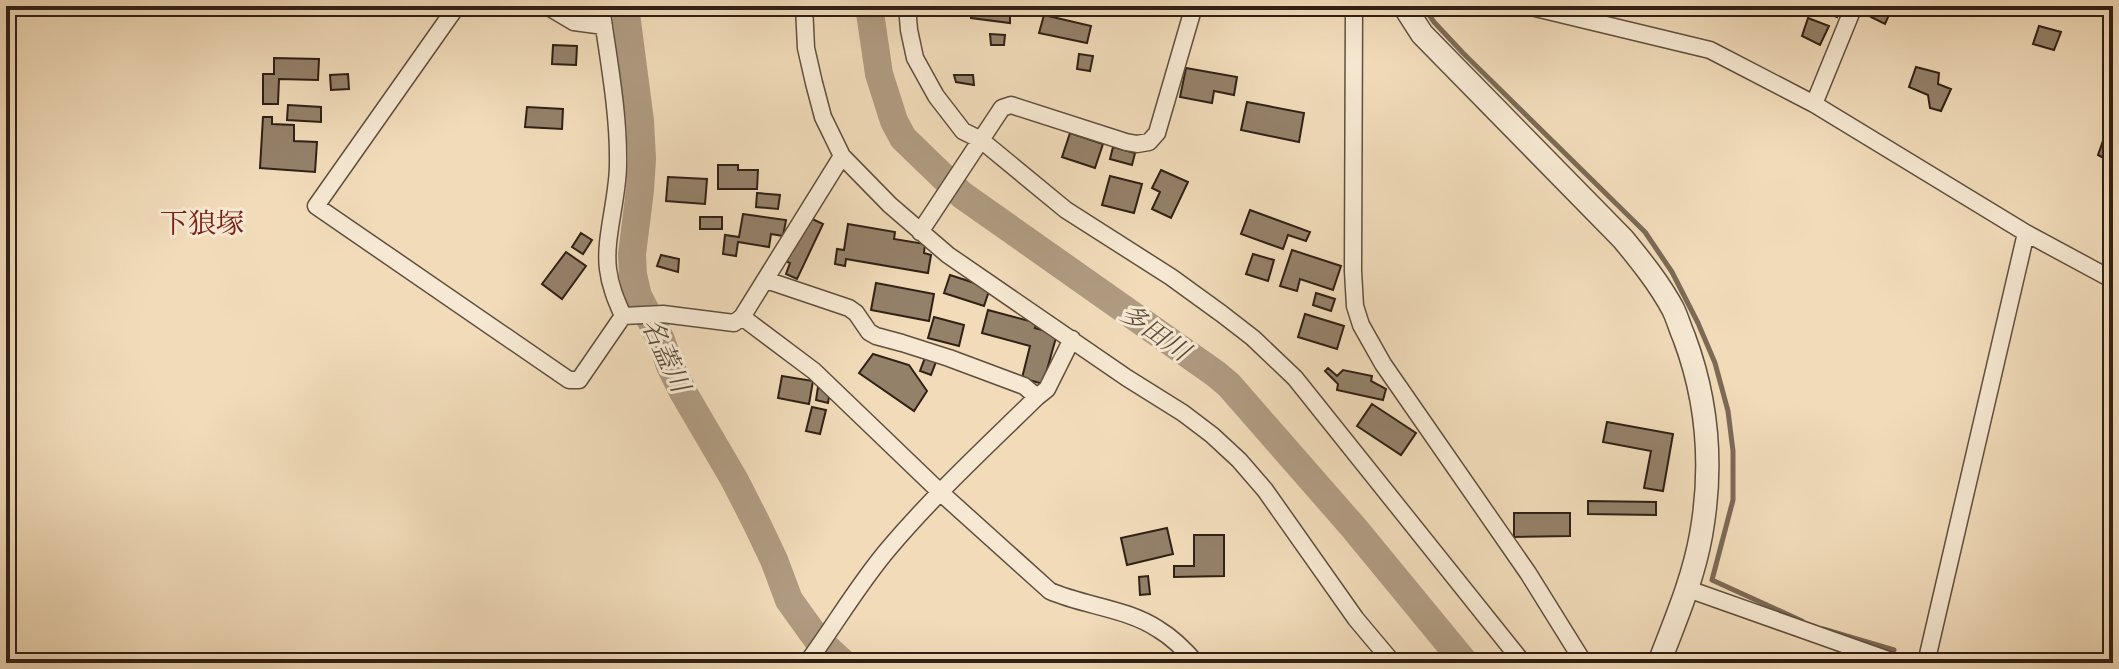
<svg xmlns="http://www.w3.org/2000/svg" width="2119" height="669" font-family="'IM FELL Great Primer','Noto Serif JP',serif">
  <rect width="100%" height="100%" fill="#f1dbb9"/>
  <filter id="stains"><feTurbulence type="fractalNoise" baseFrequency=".0025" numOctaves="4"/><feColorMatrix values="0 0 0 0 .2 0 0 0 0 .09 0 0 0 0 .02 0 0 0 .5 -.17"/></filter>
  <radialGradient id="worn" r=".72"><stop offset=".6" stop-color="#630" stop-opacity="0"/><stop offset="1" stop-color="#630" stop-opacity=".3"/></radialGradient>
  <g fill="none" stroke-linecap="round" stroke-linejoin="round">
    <path stroke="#7c6a56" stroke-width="5" d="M1423,6L1434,22L1463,53L1645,232L1672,272L1698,323L1715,363L1728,411L1733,451V500L1712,580L1802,621
      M1823,629L1894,650L1893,651"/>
    <path stroke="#af9b81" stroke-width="28" d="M625,6L640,121L642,159L640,190L632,254L633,275L638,296L661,340L670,366L683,392L734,479L756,522L774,560L789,600L817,639L843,663
      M869,6L879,74L894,121L903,138L962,195L1216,374L1229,385L1354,528L1465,663"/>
  </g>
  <path fill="#94816a" stroke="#302015" stroke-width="2" d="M971,6H1010V23L971,18Z
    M1772,6H1802L1800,11L1793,9L1786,13Z
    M1825,6L1839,8L1837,17L1824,11Z
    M1876,6H1893L1885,24L1871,17Z
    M1950,6H1976L1971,16Z
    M1044,15L1091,26L1087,43L1039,33Z
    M1808,18L1829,26L1820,45L1802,36Z
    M2039,26L2061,32L2054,50L2033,44Z
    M990,34L1005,35L1004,45H991Z
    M553,45L577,46L576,65L552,64Z
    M1079,54L1093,56L1090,71L1077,69Z
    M274,58L319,59L318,80L279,79L278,104H263V74H274Z
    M1916,67L1939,73L1938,84L1951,89L1941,111L1930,108L1928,95L1909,87Z
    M1186,68L1237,77L1234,95L1214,91L1212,103L1180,97Z
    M348,74L349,89L331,90L330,75Z
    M954,75H973L974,85L956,82Z
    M1247,102L1304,113L1299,142L1241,130Z
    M288,105L321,107V122L287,120Z
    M527,107L563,109L562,129L525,127Z
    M263,117H272V124L294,125V141L317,142L315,172L260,168Z
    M1070,133L1103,144L1095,168L1062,157Z
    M2105,135L2113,138V163L2098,155Z
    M1113,147L1135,153L1132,165L1110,159Z
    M718,165H738V170H758L757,189H718Z
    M1161,170L1188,182L1171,218L1152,209L1160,192L1152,188Z
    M1110,176L1142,184L1134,213L1102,205Z
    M668,177L707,179L705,204L666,201Z
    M757,193L780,195L778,209L756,207Z
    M1250,210L1310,232L1306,241L1288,235L1283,249L1241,234Z
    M743,214L786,220L783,236L771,234L769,247L738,242L736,256L723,254L725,235L739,237Z
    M806,216L823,224L797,279L786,274L790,263L785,261Z
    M700,217H722V229H700Z
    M848,224L895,232L894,239L925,244L924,253L931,255L928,273L846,259L845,266L835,264L837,249L844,250Z
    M581,233L592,240L583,254L572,247Z
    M1292,250L1341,266L1333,290L1300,279L1297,291L1280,286Z
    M566,252L586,266L562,299L542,284Z
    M1253,254L1274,260L1268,281L1246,274Z
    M661,255L679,259L678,272L657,266Z
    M950,275L990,288L984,306L944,293Z
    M876,283L934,294L929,321L871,310Z
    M1316,293L1335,299L1331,311L1313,305Z
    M988,310L1037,323L1035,328L1057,334L1043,384L1022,378L1030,346L982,333Z
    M1305,314L1344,326L1337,349L1298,337Z
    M934,317L964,325L959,346L928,338Z
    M873,354L909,365L927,391L914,411L859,373Z
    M926,355L937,359L931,375L920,371Z
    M1328,368L1337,376L1343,370L1372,376L1371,381L1386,389L1383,400L1337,390L1338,384L1325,371Z
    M782,376L813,381L809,404L778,398Z
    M818,387L830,390L828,403L816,400Z
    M1372,404L1416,433L1401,455L1357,426Z
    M812,407L826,410L820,434L806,431Z
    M1607,422L1673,434L1663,491L1644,488L1651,451L1603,442Z
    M1588,501L1656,502V515L1588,514Z
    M1514,513H1570V536L1514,537Z
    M1167,528L1173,554L1127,565L1121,538Z
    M1194,535H1224V576L1174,577V566H1194Z
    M1148,576L1150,594L1140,595L1139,577Z"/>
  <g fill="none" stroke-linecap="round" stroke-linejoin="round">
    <g stroke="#604f3e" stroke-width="19">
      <path id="minor" d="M457,6L316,206L569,380H579L623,316L663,314L734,323L742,317L842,156
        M547,6L574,22L604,26
        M601,6C608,58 619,112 618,165C618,198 604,239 608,269C610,286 616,300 623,316
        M804,6L806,48L814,83L823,117L842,156L890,205L948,255L1127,378L1183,413L1212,435L1239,460L1265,490L1356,619L1393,663
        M907,6L909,30L915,58L936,96L963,131L981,140L1066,210L1171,277L1222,314L1253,338L1295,378L1523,663
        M1354,6L1353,271L1355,306L1361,325L1383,364L1528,573L1584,663
        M1527,6L1710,50L1814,104L2026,233L2113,280
        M1814,104L1854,6
        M920,232L1002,108L1011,105L1126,142L1137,144L1149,142L1157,133L1194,6
        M766,280L849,308L856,313L869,332L876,336L902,343L949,358L1024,386L1037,397
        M742,317L814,371L940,492L1050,591C1084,606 1126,608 1158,629C1173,638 1185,650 1196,663
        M1688,589L1897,663
        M807,663C835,625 859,583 890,547C935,494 987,446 1037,397L1047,389L1072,339
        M1926,663L2026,233"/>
    </g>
    <g stroke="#604f3e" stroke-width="25">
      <path id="tertiary" d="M1404,6L1422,34L1623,239C1641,261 1659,283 1673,309C1677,317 1680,328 1684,337C1708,401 1713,468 1701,535C1693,580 1675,621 1659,663"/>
    </g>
    <use href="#minor" stroke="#f6e8d2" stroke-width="16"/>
    <use href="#tertiary" stroke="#f6e8d2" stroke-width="22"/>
  </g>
  <g text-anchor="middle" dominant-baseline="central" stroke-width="6" stroke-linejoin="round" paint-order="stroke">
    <g font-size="26" font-style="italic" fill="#5c4b3b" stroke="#f6e8d2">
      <text transform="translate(1155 332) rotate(35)">多田川</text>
      <text transform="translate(666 355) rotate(65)">名蓋川</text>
    </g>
    <g font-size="28" fill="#7a1f14" stroke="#f6e8d2">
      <text x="202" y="223">下狼塚</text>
    </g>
  </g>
  <rect width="2119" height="669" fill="none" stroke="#f1dbb9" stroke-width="32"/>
  <rect x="8" y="8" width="2103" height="653" fill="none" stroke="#302015" stroke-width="4"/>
  <rect x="16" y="16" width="2087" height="637" fill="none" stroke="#302015" stroke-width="2"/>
  <rect width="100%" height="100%" filter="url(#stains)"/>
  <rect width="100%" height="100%" fill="url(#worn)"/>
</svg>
